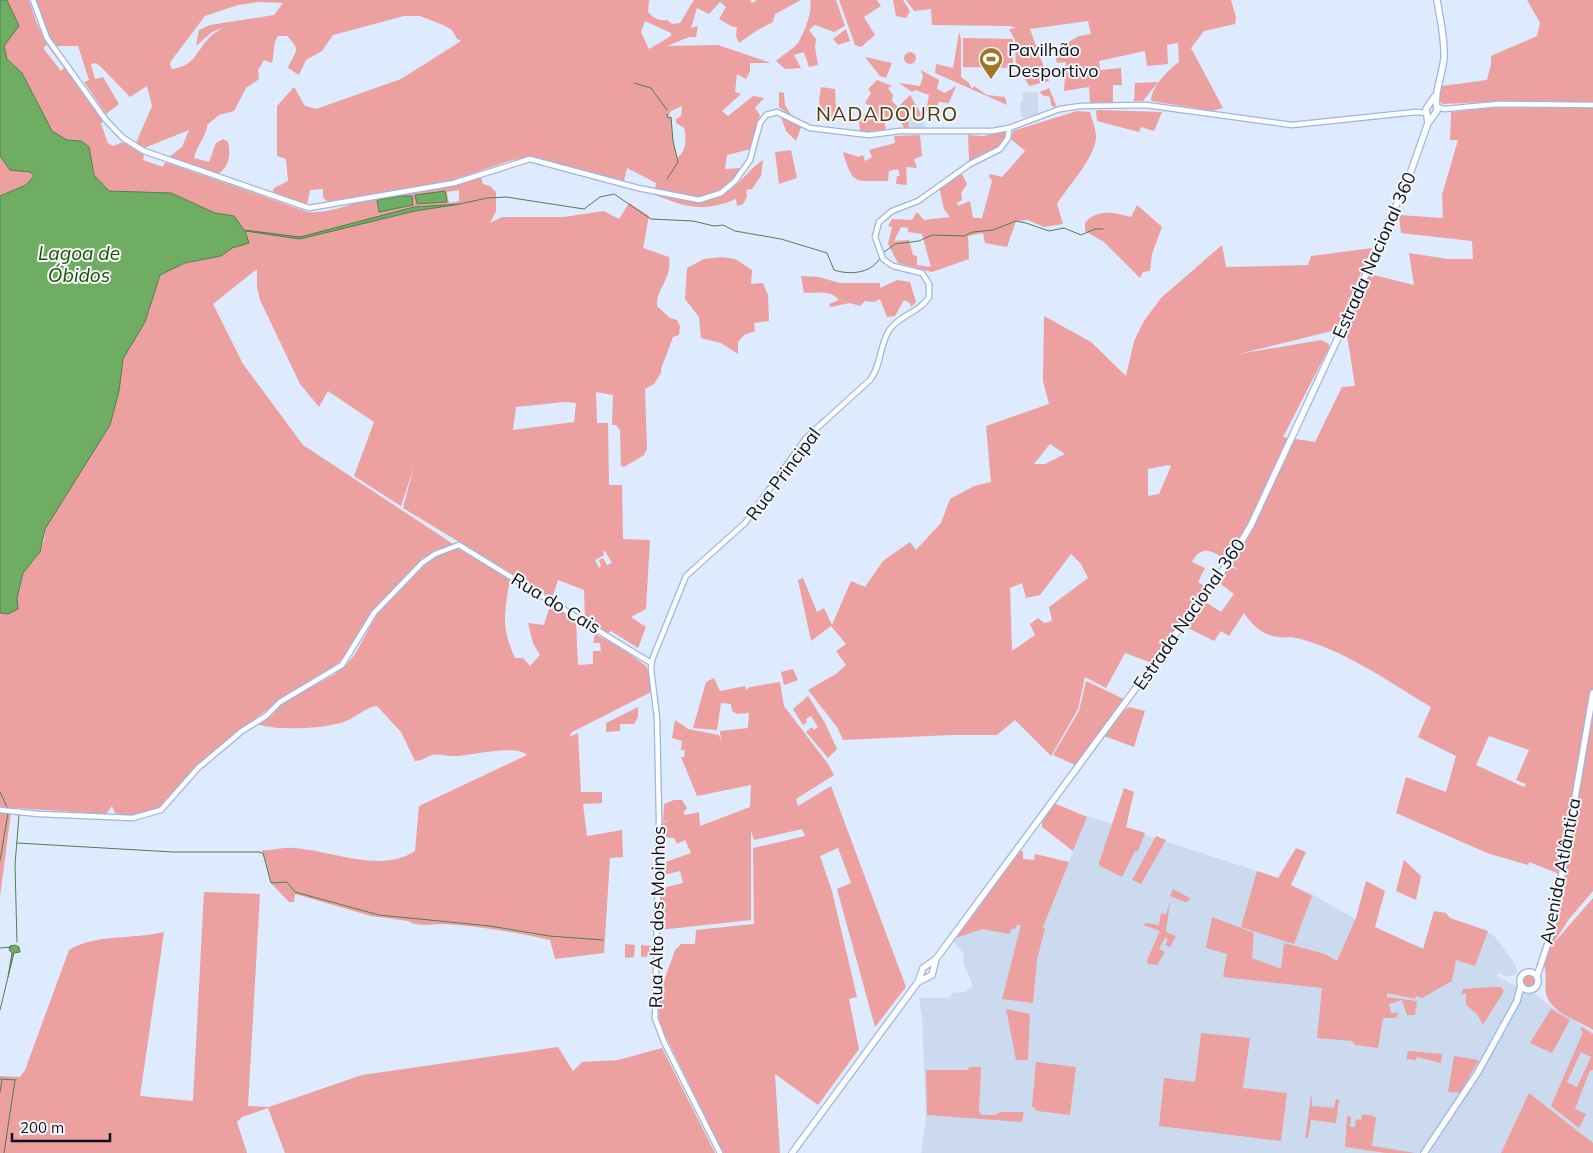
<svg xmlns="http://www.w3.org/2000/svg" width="1593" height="1153" font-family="Mulish,sans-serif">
  <rect width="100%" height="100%" fill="#deeafe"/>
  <path fill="#ccdaf0" d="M1023,92H1038V114L1024,118L1021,117L1020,103L1023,101Z
    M917,105L922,116L926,129L909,128L908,108Z
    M1087,816L1257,871L1310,893L1364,924L1403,941L1475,966L1487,932L1495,937L1515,964L1517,973L1508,977L1500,973L1496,976L1538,996L1550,1006L1593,1032V1153H921L926,1118L922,1015L919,998H949L953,993L965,992L973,986L964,964L963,953L953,941L1018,859L1069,862Z"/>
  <path fill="#eca1a0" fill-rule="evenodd" d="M7,0H29L36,21L47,44H49L103,121L101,124L108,143L113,146L123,142L144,155L143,160L163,167L165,162L308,212C330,214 354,202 376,198C411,191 447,188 481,177L483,184L490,186L496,192V211L490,223L502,217H564L604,211L619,219L629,203L649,216L643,248L669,257C672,281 656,288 657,306L670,318L677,320L680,326L679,335L673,337L661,369V373L654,384L645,389L647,449L644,455L624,467L621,466L620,430L616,425H612L613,395L596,392L597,423H608L609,485H622L623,539L650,540L646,609L631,617L646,627L638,648L611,631L608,633L585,618L584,590L558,580L552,598L403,508L414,466L401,506L354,476L374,422L328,391L319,407L300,384L260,300L257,287V269L213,304L243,364L303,445L453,544L424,557L367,618L344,657L337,664L277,702L249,724L192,773L161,808L131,816L115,813L112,806L106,814L0,807V613L8,614L17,598L23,573L36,558L44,541L45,529L95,447L121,375L123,359L145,322L160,275L185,263L221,256L232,248L234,216L215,213L171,193L109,191L94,175L89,147L81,141L67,140L52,131L22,73L7,59L4,46L19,26ZM47,45L64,68L61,71L43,48ZM459,190V201L449,203L447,192ZM445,191L446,202L417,204ZM564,402L576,403L574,422L513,430L516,407ZM605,551L612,563L607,565L603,558L599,560L601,566L599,568L595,560L604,555L603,552Z
    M34,0H649L648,12C653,18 659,21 667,20L672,24L680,23L694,0H750L752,3L757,0H801L775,14L773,22L756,31L739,43L736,36L737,27H733L719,19L726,7L720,2L709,14L697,8L691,28L698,26L696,37H689L667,46L718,45L771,63H750V71L746,79L737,74L735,92L741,94L722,111L728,116L753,96L764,98L755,108L760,115L751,149L727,155L725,169L742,168C712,205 697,198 655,190L656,183L627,168L624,181L528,157L509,161L450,181L328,203L323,197V189L310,190L307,205L273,192L274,188L288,181L286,159L277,156V106L294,87L305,106L316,109L401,79L461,41L457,39L452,30L443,25L420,16H404L333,35L322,51L306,60L299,75L288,68C294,51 303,52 287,36H278C272,45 275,52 272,63L264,60L258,70L259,79L246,88L234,111L219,115L207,125C208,133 196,147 194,158L209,162L216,143L223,139L228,142C231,156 229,167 217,175L168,158L182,147L189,130L142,149L135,145L152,106L147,86L130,97L100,66L96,63L91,64L95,79L103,77L119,104L106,114L84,82L89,80L78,46H56L43,25ZM259,2L283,3L274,15L210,25L199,30L196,46L212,32L224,27C220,30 215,32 211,36C197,49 196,66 172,69L170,65L171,61L205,16L238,5ZM645,21L671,33V36L649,49L641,32ZM682,106L681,116L676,119V123L684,128C687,138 686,152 677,158L673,141L671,117H668L671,111Z
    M810,0H836L845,26L834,32L815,25L809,30L816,39L815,47L818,65L809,67L804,52L794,55L801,68L785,69L776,61C782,55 792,50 798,43C804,33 813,12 810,0Z
    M839,0H877L881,6L864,17L875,35L861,47L855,45Z
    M893,0H903L910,11L906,18L896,16Z
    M906,0H1231L1236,17L1235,24L1204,31L1191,48L1223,108L1212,111L1151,101C1151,87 1168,70 1179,62L1178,43L1167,45L1168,64L1147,66L1145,51L1099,61L1100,70L1121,68L1122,85H1113V102L1090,103L1089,87L1064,91L1066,62L1057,63L1055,54L1057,53L1056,49L1079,36L1091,34L1088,21L1030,29L1049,81L1029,86L1020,69H1016L1015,40L1009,29L1016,28L1010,26L932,25L931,9L914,11Z
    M1527,0H1593V103L1512,101L1442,104L1438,98L1442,86L1487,80L1491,64V56L1537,36L1540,23Z
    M846,29L850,41L838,45L833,39Z
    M959,32L961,39V77L969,83L972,89L974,86L987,95L1005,97L1007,105L935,73L936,64L953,68Z
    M963,38L1013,39V68L963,67Z
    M904 58a6 6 0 1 1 12 0a6 6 0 1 1-12 0Z
    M865,57L892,63L886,78L880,76Z
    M921,70L939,80L937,89L945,93L956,86L949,103L939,102L936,107L925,112L921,106H927L929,95L915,90L912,92L899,83L920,86L923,77Z
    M877,80L892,86L888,88L893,95L892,101L898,107L910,95L922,116H908L909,128H904L899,118L884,121L886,129L871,133L860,132L859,121L865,113L868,114L874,108L865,103L871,93L868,89Z
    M1158,82L1143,101H1134L1135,83Z
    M821,87L835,89L836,110L832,123L821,113L819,101Z
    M1049,88L1056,105L1055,108L1051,105L1050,97L1042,95L1040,92Z
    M779,92L784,93L785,105L793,118L779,107Z
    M1489,108H1593V891L1569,919L1552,945L1593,898V1030C1579,1021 1551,1013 1546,994C1544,983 1549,969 1541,960L1548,942L1562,875L1529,862L1528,865L1487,853L1396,813L1406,777L1446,792L1456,756L1418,737L1431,707C1387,681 1343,648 1292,637C1288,637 1284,638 1280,637C1263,636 1253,626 1244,613L1229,636L1221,631L1214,641L1186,627L1204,601L1221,612L1234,594L1218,582L1229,567L1237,569C1222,558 1204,538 1192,562L1205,568L1198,582L1207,588L1152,663L1125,653L1106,688L1085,677L1078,709L1051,756L1015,720L997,735H951L843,740L837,727L808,690L836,674L846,665L836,651L846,644L831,626L811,641L798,580L803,578L817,612L824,608L832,625L851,581L865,587L883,561L910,542L916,550L941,523L950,499L974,486L991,482L986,426L1049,404L1043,381L1044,316L1091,342L1126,376L1134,341L1144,321L1161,298L1222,245L1226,267L1308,265L1311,256L1372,248L1336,330L1239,354L1321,340L1329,344V348L1283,437L1315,442L1342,387L1355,386L1347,335L1366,273L1414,285L1409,253L1448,259H1473L1472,241L1401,233L1399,215L1443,218L1442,195L1458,140H1450L1451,112ZM1050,444L1065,454L1045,464H1034ZM1168,465L1171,466L1159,494L1148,496V469ZM1071,554L1081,564L1088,578L1049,607L1052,621L1044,623L1038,618L1030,624L1035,635L1012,651L1010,588L1022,583L1026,598L1040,595ZM1489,736L1529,750L1516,780L1526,784L1524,787L1476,765Z
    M1098,110L1162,112L1154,131L1141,127L1139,132L1097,121L1096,111Z
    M1077,111L1090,112C1092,119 1095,127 1096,135C1097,156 1068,186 1057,204L1063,224L1044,227L1028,220L1016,221L1007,247L985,243L983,233L968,236L969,259L932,272L898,263L888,244L892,227L888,226L892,219L912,220L917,212L924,220L950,217L944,209L939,187L961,172L967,184L961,193L962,200L957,203L958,206L970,201L973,218H982L992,181L989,176L990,174L1002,177L1025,151L1011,139L1013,131ZM901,227L908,228V232L922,234L931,267L917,265V256L913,255L909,240L894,241Z
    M781,117L801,127L796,141L786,131Z
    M1005,131L1006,137L997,149L969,161L968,135L984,136Z
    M920,135L922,156L914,159L917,168L906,167L907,185L896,184L897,176H900L898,169L889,171L888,181C857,180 853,188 843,152L859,157L863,155L865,161L872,157L869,150L895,143L894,136Z
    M791,150L797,178L779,184L775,152Z
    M0,156L4,162L30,172L34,177L26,185L0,196Z
    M763,160L761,176L752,189L746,190L747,197L743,204L737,206L736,199C702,213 685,207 653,194C687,201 708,209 737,184C746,176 752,167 763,160Z
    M1137,205L1162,227L1152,254L1150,271L1143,272L1140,278L1104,242L1085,231V223C1098,208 1114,213 1131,217Z
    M722,257L735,259L752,270L751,284L763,283L768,295L769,321L754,323L755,331L744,335L738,342V354L721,343L701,338L699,317L685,299L687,268L704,259Z
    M801,276L819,277L840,283H880V288L897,280L910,282L916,302L911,307L910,303L904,300L895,316L887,317L880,299L874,302L865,301L860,306L850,303L830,307L829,304L839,300C831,290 817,293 804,293Z
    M457,548L510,578C505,612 500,625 515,658H523L530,666L540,655L533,643L528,623L544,625L551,602L576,621L578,665L593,664V651H601L600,643H593L595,634L623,649L646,666C649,673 654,685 651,692L572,732L569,737L578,733L581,792H602V803L583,804L587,836L622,830L623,857L610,858L604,953L555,959L550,940C514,932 480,926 442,924C432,924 416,927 408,921L371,916L295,894L294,902H289L271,883L262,850C273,851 283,847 293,848C330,850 381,874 415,851L419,806L527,755C516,744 472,755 456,756C448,757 439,753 432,755C426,757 422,761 415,761L401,732L377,706C365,707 357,717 346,721C327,729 276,731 257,724L270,717L284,702L335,674L347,664L355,654L377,614L430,560Z
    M793,669L798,680L784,685L781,672Z
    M714,678L720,691L745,686L746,690L750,687L780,682L784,706L828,764L834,775L796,799L798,806L831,786L906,987L875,1027L837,889L851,883L838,848L820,856L832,891L857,997L849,999L859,1049L818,1105L775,1074L780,1153H723L661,1027C653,1000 667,975 675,950L681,944H695L696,930L754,924L753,848L805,836L802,829L754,840L751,831V920L659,930V889L683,883L680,871L660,876V864L691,853L685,840L677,844L674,838L661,837L662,823L672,819L663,822L664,804L674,800H682L687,808L683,813L686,815L699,812L700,826L750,807L751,785L697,796L681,757H684L685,750H681L682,741L672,738L675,720L688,729L719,735L721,741L720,731L748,728L749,713L737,714L732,711L731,704L721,703L717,730L693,728L706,682Z
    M1086,681L1126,700L1075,765L1053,755L1079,711Z
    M808,696L825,723L837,749L828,758L806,732L812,727L814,730L818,727L811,716L806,719L807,722L803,725L793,709Z
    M638,707V717L634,724H620V731L606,732V723Z
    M1129,707L1145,711L1134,747L1104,736L1123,711Z
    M1124,788L1134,792L1126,827L1145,833L1138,851H1135L1122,877L1100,866L1099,863Z
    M1054,803L1087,817L1073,851L1042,827V822Z
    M0,811L11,812L0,897Z
    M1156,836L1166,840L1141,884L1132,880Z
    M1296,848L1306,852L1291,885L1312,896L1294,944L1241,927L1257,871L1278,878Z
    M1020,851H1023V859L1034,860L1035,854L1069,862L1043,927L1045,928L1037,960L1033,1003L1002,999L1021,925H1017L1015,929H1011L1010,934L982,929L953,939Z
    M1404,860L1421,876L1416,900L1396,891Z
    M1366,881L1385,891L1375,927L1423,949L1434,911L1446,913L1450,918L1488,931L1475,966L1456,960L1452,981L1422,998L1416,996L1415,999L1387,993V997L1417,1001L1415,1015H1407L1402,1000L1389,1004L1391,1013H1399L1395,1018H1383L1378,1048L1355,1045L1352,1041L1317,1038L1322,988L1223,977L1227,954L1206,948L1212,917L1254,933L1252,958L1281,969L1284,943L1325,954L1337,961L1356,918Z
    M1173,889L1190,898L1189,901L1185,902L1170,896Z
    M204,892L260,894L248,1106L269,1107L362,1075L558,1047L573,1071L582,1062L618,1060L662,1048L715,1153H285L268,1108L242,1117L237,1122L247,1153H0V1076L20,1077L25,1070L69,950C97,933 133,940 164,932L140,1096L193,1101Z
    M1170,902L1166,932L1176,936L1170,947L1165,945L1168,939L1165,938L1159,949L1165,952L1157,965L1148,964L1147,960L1160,931L1144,925L1146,923L1159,925L1161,913L1166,914Z
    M625,944L635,945L634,957L625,958Z
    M641,945L652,946V956L641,957Z
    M1522 981a7 7 0 1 1 14 0a7 7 0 1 1-14 0Z
    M1490,987H1501L1504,991L1483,1025L1477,1014L1466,1005V993L1461,995L1463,989Z
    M1006,1009L1030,1014L1028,1060H1016Z
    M1551,1009L1570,1020L1552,1053L1530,1043Z
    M1582,1027L1593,1034V1070H1590L1575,1109L1586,1114L1579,1128L1551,1106L1583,1032L1580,1029ZM1581,1052L1591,1057L1577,1087L1567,1082Z
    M1201,1033L1250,1038L1243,1088L1287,1093L1281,1141L1159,1126L1164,1078L1195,1082Z
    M1408,1051L1442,1054L1441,1063L1417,1057L1416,1060L1406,1059Z
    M1454,1056L1479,1060L1460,1093L1448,1092Z
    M1036,1062L1076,1067L1070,1115L1037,1111L1032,1106Z
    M969,1067H981L979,1112L982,1115H995L1000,1112H1024L1022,1122L927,1115L926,1070H968Z
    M1529,1093L1593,1143V1153H1501Z
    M1311,1097H1312V1106L1334,1108L1336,1099L1339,1100L1336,1123L1311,1120L1308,1138H1305Z
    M1362,1114L1373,1116L1376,1118L1372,1146L1415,1153H1386L1345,1147L1347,1116L1351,1117L1350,1127H1355L1356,1119L1361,1120Z"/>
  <path fill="#6ead62" stroke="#507e4f" d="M0,0H7L19,26L4,46L7,59L22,73L52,131L67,140L81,141L89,147L94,175L109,191L171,193L215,213L234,216L244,230L300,237L414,207L460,204L415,211L300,239L245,231L249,243L232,248L221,256L185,263L160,275L145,322L123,359L119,391L110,425L45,529L40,552L23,573L17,598L18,609L8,614L0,613V196L26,185L34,176L30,172L10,170L0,156Z
    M445,191L447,202L417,204L415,195Z
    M401,196H412L413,205L379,212L377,200Z
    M15,945L19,947L20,952L14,953L8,977L12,953L9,950L10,946Z"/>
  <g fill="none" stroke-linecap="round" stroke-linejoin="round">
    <path stroke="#507e4f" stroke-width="1" d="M634,83L651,88L667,110
      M667,179L678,162L673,141L671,117L668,118L667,114
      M460,204L487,198L506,197L584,209L600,197L614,194L651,219L693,221L714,226L723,225L735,231L781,239L827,253L834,270C849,275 871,274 880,258
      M883,253L895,244L919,241L932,235L964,236L973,232L993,230L1016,221L1026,223L1049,231L1064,228L1081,235L1095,229H1103
      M0,792L8,809
      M17,843L173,852H259L263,853L271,883L287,882L295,892L379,915L490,926L549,936L603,940
      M0,861L8,813
      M17,942L15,865L19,815
      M0,948L11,947
      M0,1010L8,977
      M0,1079L16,1080
      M0,1092L2,1080
      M4,1153L15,1080"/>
    <g stroke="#9ab6e6" stroke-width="7">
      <path id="minor" d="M33,0L47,38L105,119L123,138L144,151L309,208L454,183L530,159L638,188L699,200L721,193L735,181L750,160L760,123L766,115L777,112L810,128L869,135L900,131H993L1009,128L1060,109L1081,106L1146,105L1292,125L1416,112L1427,113
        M1436,107L1445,109L1498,104L1593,105
        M0,810L39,814L133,818L161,810L198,768L242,731L266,716L280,702L342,665L374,613L422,563L435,554L459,545L651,663
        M720,1153L664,1042L655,1018L659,818L657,718L651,669L652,660L686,576L745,523L806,438L870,380C882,365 879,344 890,329C900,315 920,312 929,297V284L922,273L893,266L883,259L875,237L879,222L892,211L918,201L970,164L1000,149L1008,138L1009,128"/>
    </g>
    <g stroke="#9ab6e6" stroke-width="8">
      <path id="major" d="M1428,123L1426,109L1435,96
        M1520 981a9 9 0 1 1 18 0a9 9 0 1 1-18 0Z
        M1537,976L1552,931L1593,693
        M918,982L932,975L936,959
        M792,1153L918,982L923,968L936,959L1231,559L1251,525L1337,340L1410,174L1428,123L1437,111C1434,90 1442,78 1444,58C1445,38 1440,19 1437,0
        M1424,1153L1478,1072L1517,1001L1521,985"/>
    </g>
    <use href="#minor" stroke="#fff" stroke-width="4.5"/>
    <use href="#major" stroke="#fff" stroke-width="5.5"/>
  </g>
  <defs>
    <g id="stadium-pin" transform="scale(1.25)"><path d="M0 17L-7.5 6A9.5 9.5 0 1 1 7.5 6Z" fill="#a07725" stroke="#f6f6f6"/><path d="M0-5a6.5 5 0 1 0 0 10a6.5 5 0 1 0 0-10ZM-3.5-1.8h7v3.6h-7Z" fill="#fff"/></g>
  </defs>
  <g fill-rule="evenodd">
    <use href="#stadium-pin" x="991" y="59"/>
  </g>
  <g text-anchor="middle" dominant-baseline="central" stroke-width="4" stroke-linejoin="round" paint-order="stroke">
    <g font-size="18" fill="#091223" stroke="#f6f6f6" text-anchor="start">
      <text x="1008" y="49">Pavilhão<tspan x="1008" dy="21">Desportivo</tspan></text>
    </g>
    <g font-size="18" fill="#091223" stroke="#f6f6f6">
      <text transform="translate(1374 255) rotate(-66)">Estrada Nacional 360</text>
      <text transform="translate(783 474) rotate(-53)">Rua Principal</text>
      <text transform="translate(556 603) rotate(31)">Rua do Cais</text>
      <text transform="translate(1189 614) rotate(-55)">Estrada Nacional 360</text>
      <text transform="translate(1560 871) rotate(-79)">Avenida Atlântica</text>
      <text transform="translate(657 917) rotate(-89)">Rua Alto dos Moinhos</text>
    </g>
    <g font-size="19" font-style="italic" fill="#155404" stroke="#f6f6f6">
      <text x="79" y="253">Lagoa de<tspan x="79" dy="22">Óbidos</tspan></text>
    </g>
    <g font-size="20" letter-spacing="1" fill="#4d3913" stroke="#f6f6f6">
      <text x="887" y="113">NADADOURO</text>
    </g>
  </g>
  <path d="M12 1133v8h98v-8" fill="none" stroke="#091223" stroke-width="2.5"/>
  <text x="20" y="1133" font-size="15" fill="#091223" stroke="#f6f6f6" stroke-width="4" paint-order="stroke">200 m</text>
</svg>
